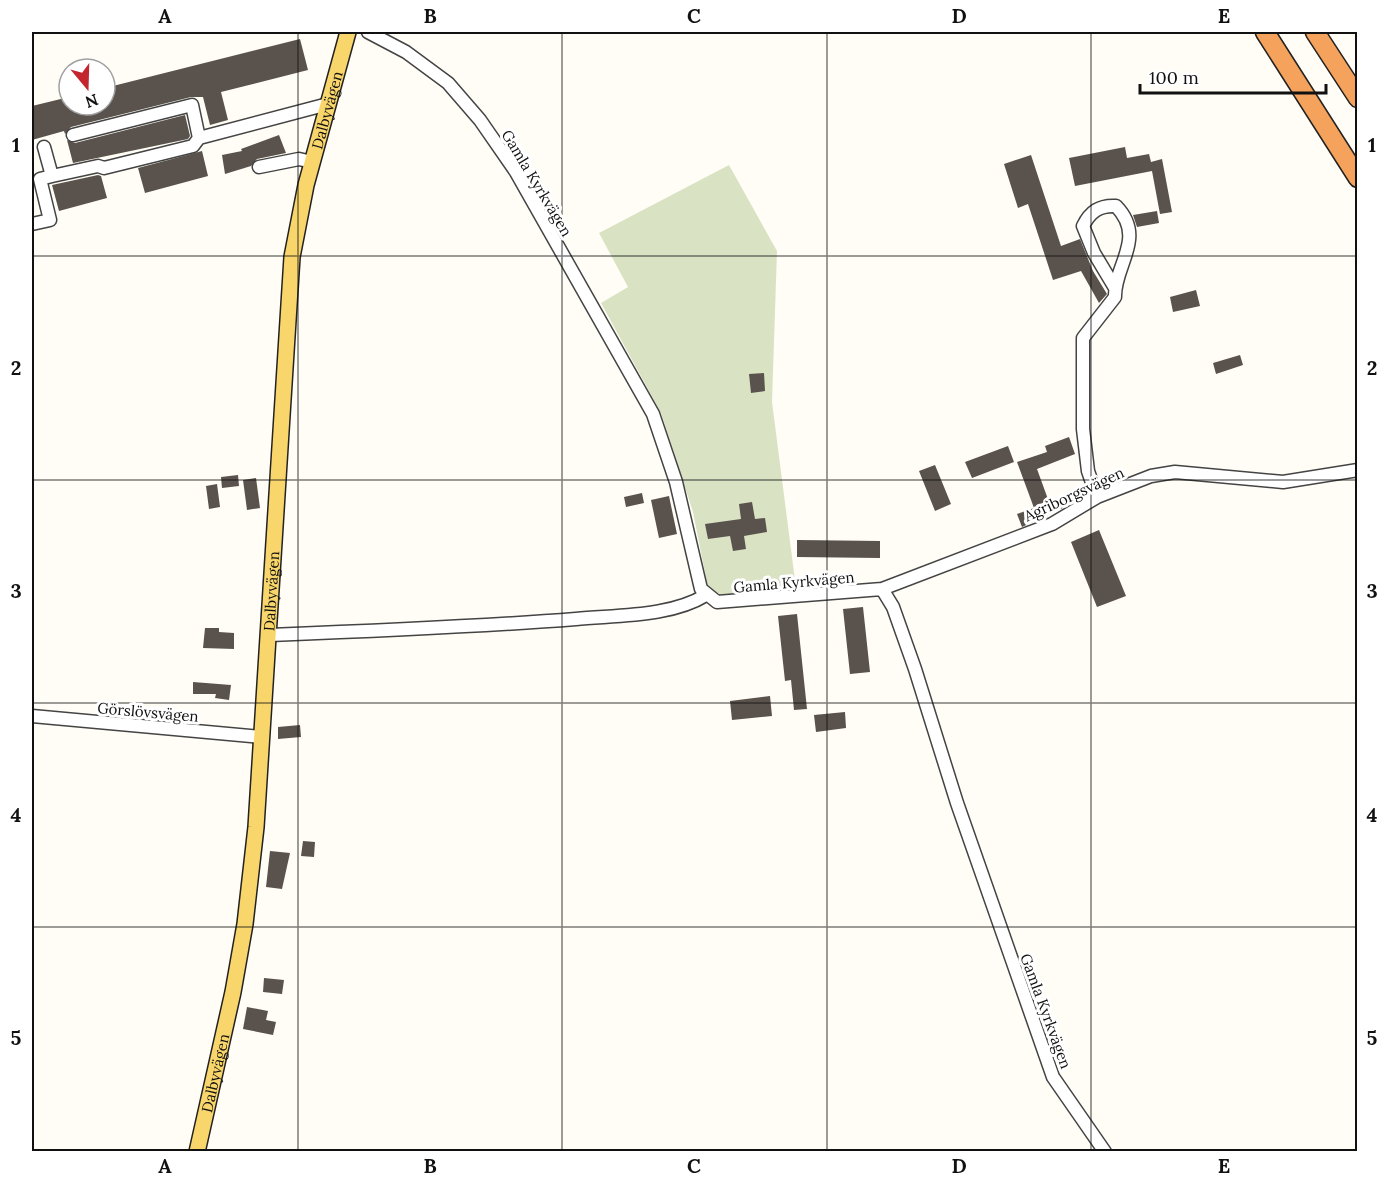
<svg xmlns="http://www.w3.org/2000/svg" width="1389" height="1183" font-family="Lora,serif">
  <rect width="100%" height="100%" fill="#fffdf5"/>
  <path fill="#d9e3c4" d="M729,165L777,251L772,402L796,588L722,595L708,588L693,512L661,413L601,303L628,287L599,233Z"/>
  <path fill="#5a524d" d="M300,39L308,70L221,92L228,120L210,125L203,97H191L71,127L65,134L64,131L32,140V106L69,97V105H105V88Z
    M185,115L190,136L188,139L73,163L67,140L75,143Z
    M279,135L286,153L257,159L251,166L225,174L222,155L242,151L241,149Z
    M1125,147L1127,158L1149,154L1151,162L1162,159L1172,212L1160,214L1152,171L1075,186L1069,158Z
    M202,151L208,176L145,193L138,168Z
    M1031,155L1061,246L1080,239L1093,271L1107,294L1099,303L1081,271L1053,280L1028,204L1018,208L1004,164Z
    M98,175L101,176L107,198L59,211L52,185Z
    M1157,211L1159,223L1137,227L1133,215Z
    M1196,290L1200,306L1173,312L1170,297Z
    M1240,355L1243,365L1216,374L1213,363Z
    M764,373L765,391L751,393L749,374Z
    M1069,437L1075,454L1037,469L1049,502L1062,498L1065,507L1022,527L1017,514L1034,508L1017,462L1047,452L1045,446Z
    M1008,446L1014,462L972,478L965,462Z
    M935,465L951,504L935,511L919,471Z
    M238,475L239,486L222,488L221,477Z
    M256,478L260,508L247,510L243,480Z
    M217,484L220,507L209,509L206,486Z
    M642,493L644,503L626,507L624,497Z
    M669,496L677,534L659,538L651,500Z
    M752,502L755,519L765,518L767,532L744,536L746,549L733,551L730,536L708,539L705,524L741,519L739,504Z
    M1099,530L1126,596L1097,607L1071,542Z
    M797,540L880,541V558L797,557Z
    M863,607L870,672L850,674L843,609Z
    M797,614L807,709L794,710L791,680L785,681L778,616Z
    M205,628H219V632L234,633V649L203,648Z
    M193,682L231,685L229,700L215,698L216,694H193Z
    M770,696L772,716L732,720L730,701Z
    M845,712L846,728L816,732L814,715Z
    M300,725L301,737L278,739V727Z
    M303,841L315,842L314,857L301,856Z
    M270,851L290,853L282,889L266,887Z
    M264,978L284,980L282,994L263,992Z
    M247,1007L268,1011L266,1020L276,1022L273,1035L243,1029Z"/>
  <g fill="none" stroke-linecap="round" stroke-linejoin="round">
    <g stroke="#444" stroke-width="15">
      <path id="minor" d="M368,32L406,52L448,83L480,120L516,172L653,414L676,482L701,589L717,602L882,589L1052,524L1097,497L1151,476L1175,472L1283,482L1358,470
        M73,135L192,105L199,138
        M44,147L52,176L98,166L104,168L193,146L199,138L328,104
        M259,167L299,159L312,162
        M32,224L50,220L40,179L52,176
        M1097,497L1088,471L1083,429V338L1115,297C1114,265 1147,238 1116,206C1099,205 1090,212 1083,226L1094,253L1115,288
        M882,589L893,607L915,669L957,803L1053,1077L1105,1152
        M270,635C372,631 474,627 576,619C618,615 670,617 706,595
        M32,716L262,737"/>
    </g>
    <g stroke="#222" stroke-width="18">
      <g id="major">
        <path id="s1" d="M197,1152L233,992L245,924L256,827L292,257L306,185L348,32"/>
      </g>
    </g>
    <g stroke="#222" stroke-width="21">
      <path id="highway" d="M1265,32L1358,178
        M1315,32L1358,98"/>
    </g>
    <use href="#minor" stroke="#fff" stroke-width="12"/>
    <use href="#major" stroke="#f9d66b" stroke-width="15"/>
    <use href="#highway" stroke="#f5a25d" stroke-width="18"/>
  </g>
  <path fill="none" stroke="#111" stroke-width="1.5" stroke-opacity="0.55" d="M298,32V1152M562,32V1152M827,32V1152M1091,32V1152M32,256H1358M32,480H1358M32,703H1358M32,927H1358"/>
  <g text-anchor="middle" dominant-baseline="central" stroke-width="6" stroke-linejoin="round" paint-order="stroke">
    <g font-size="15" fill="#111" stroke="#fff">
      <text stroke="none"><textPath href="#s1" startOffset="1053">Dalbyvägen</textPath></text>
      <text transform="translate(537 183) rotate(59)">Gamla Kyrkvägen</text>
      <text transform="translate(1074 494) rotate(-25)">Agriborgsvägen</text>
      <text transform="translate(794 582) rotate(-5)">Gamla Kyrkvägen</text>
      <text stroke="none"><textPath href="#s1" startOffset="567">Dalbyvägen</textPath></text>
      <text transform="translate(148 712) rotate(5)">Görslövsvägen</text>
      <text transform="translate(1046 1011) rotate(70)">Gamla Kyrkvägen</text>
      <text stroke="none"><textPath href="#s1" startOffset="81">Dalbyvägen</textPath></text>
    </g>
  </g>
  <rect width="1389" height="1183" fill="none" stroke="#ffffff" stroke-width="66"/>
  <g transform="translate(87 87) rotate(161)"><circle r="28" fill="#ffffff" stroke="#a0a0a0" stroke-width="1.5"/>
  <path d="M0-4.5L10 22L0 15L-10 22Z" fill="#c4262e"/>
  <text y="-9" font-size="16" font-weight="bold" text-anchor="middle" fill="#111111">N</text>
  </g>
  <path d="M1140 84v9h186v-9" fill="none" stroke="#111111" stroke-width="3"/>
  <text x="1149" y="84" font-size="18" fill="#111111" stroke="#ffffff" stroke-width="4.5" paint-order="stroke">100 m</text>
  <rect x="33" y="33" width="1323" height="1117" fill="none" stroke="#111" stroke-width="2"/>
  <g font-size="20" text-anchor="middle" font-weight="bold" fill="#111">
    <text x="165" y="23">A</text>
    <text x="430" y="23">B</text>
    <text x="694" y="23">C</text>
    <text x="959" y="23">D</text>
    <text x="1224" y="23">E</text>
    <text x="16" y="152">1</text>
    <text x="1372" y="152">1</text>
    <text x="16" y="375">2</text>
    <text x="1372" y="375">2</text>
    <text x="16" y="598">3</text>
    <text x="1372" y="598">3</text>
    <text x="16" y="822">4</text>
    <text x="1372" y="822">4</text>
    <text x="16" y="1045">5</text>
    <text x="1372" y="1045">5</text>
    <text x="165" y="1173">A</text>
    <text x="430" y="1173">B</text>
    <text x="694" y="1173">C</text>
    <text x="959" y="1173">D</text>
    <text x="1224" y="1173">E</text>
  </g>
</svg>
